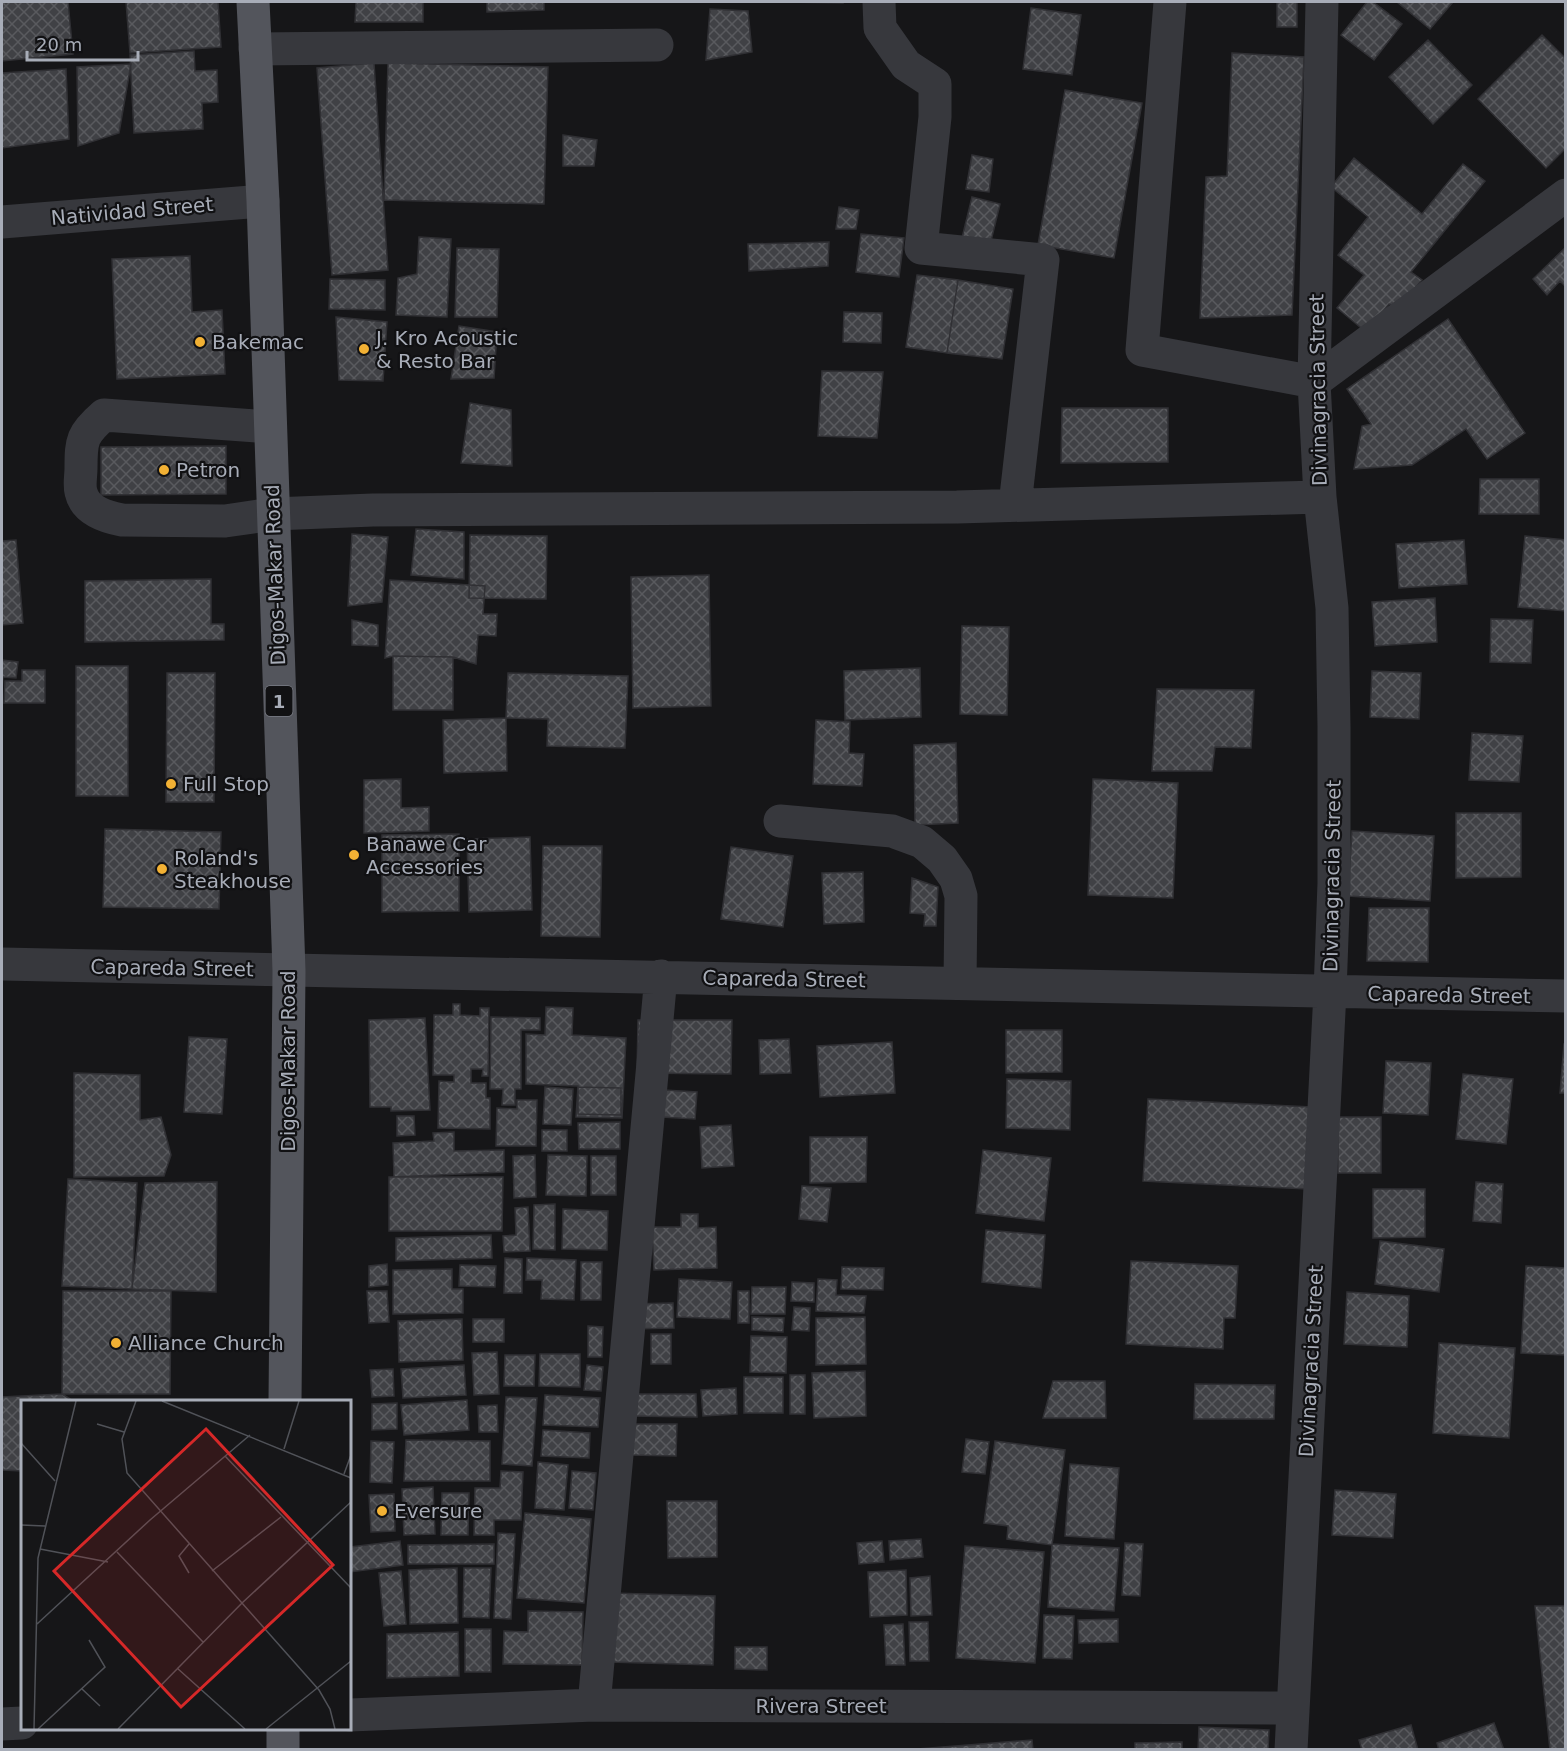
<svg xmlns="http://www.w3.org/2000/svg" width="1567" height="1751" font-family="'DejaVu Sans',sans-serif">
  <defs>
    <pattern id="building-cross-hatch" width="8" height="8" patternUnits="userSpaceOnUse" patternTransform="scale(1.5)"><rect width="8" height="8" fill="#404145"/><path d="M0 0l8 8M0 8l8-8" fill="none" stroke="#595a5e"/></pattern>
  </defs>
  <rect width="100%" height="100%" fill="#161618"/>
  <path fill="url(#building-cross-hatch)" stroke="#303034" stroke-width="1.5" d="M2,2H68L73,54L2,61Z
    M126,2H218L221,47L130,53Z
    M356,2H423V22H355Z
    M487,2H544V10L487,12Z
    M784,2H843V3Z
    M1277,2H1297V27H1277Z
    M1367,2H1373L1402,24L1374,60L1341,35Z
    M1397,2H1453L1430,29Z
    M1031,8L1081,15L1072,75L1023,69Z
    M710,9L748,11L752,52L706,60Z
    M1542,35L1566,59V148L1546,168L1478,99Z
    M1428,40L1472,85L1433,124L1389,77Z
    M194,51L195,71L217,70L218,102L202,103L203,129L134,133L130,55Z
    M1232,53L1304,57L1292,315L1200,318L1206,177L1227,176Z
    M374,63L388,270L332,275L317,68Z
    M388,63L548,67L544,204L384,200Z
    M131,64L119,133L78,146L77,67Z
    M66,69L69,139L2,148V73Z
    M1065,90L1142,103L1114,258L1038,245Z
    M563,135L597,140L594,166H563Z
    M972,155L993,159L989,192L966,189Z
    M1354,158L1422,214L1463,164L1485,181L1411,272L1422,280L1399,307L1389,304L1366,332L1337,308L1364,275L1338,255L1368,217L1331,187Z
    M972,197L1000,204L990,245L962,238Z
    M839,207L859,210L856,229H836Z
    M861,234L904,238L899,277L856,272Z
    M419,237L451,239L447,317L396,315L398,278L417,274Z
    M829,242L828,266L749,271L748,244Z
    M1566,247V287L1560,281L1547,295L1533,279Z
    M457,248L499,249L497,317H455Z
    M190,256L192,312L222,310L225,374L117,379L112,259Z
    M917,275L958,280L947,353L906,347Z
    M330,279L385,280V310L329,309Z
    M958,280L1013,289L1002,359L947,353Z
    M844,312L882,313L881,343L843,342Z
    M336,317L387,322L383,381L339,380Z
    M1448,319L1525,433L1487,459L1466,429L1412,465L1354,469L1362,426L1371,424L1347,389Z
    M459,326L497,332L494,378L451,379Z
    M822,371L883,372L877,438L818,436Z
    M470,403L511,410L512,466L461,463Z
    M1062,408H1168V462L1061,463Z
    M226,446V494L101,495V447Z
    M1480,479H1539V514H1479Z
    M416,529L464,532V579L411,575Z
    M352,534L388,537L382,602L348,606Z
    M470,535L547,536L546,599L469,598Z
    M1525,536L1566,540V611L1518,607Z
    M16,540L23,623L2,625V541Z
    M1464,540L1467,584L1399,588L1396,544Z
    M709,575L711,706L633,708L631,577Z
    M211,579V624H224V640L85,642V581Z
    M390,580L485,586L483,614H497L496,636L478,635L476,664L453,657L393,656L385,658Z
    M1435,598L1437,642L1375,646L1372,602Z
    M1491,619L1533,620L1531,663L1490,662Z
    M352,620L378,625V646L352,645Z
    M962,626L1009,627L1007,715L960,714Z
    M393,656L453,657V710H393Z
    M2,660L18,662L16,678L3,677L2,691Z
    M76,666H128V796H76Z
    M920,668L921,717L845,720L844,671Z
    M22,670H45V703H4L5,681H22Z
    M1372,671L1421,673L1419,719L1370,717Z
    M167,673H215L214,802H166Z
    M508,673L628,676L625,748L547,746L548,719L506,718Z
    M1157,689L1254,690L1251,748L1215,747L1212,771H1152Z
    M506,718L507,771L444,773L443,720Z
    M816,720L850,722L849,753L864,754L862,786L813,784Z
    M1472,733L1523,736L1519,782L1469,780Z
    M956,743L958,823L915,825L914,745Z
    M401,779V808L429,807V831L364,833V780Z
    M1093,779L1178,783L1173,898L1088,895Z
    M1456,813H1521V877L1456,878Z
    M105,829L221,832L219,909L103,907Z
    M1352,831L1434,836L1430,901L1348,896Z
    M459,834V911L382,912V835Z
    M530,837L532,910L469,912L467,839Z
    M543,846H602L600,937L541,936Z
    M731,847L793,856L783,927L721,919Z
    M863,872L864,922L824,924L822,873Z
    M912,878L938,887L936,926H924L925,914L910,913Z
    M1369,908H1429L1428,962L1367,961Z
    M453,1004H460V1015L480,1016V1008H489L488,1076H482L483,1069H471V1083H486V1098H490V1129L438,1128L439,1081L454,1082V1075H433L434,1015H453Z
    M546,1007L573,1008L572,1035L626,1038L622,1118L576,1117L578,1086L526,1084V1034L545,1035Z
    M491,1017L540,1018V1030H521V1089H515V1105H502L503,1089H490Z
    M425,1018L430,1110L391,1111V1107H370L369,1020Z
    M638,1020H732L731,1074L637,1073Z
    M1006,1030H1062V1072L1006,1073Z
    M189,1037L227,1039L222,1114L184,1112Z
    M789,1039L791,1073L760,1074L759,1040Z
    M892,1042L895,1093L820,1097L817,1046Z
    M1564,1044H1566V1093H1560Z
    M1386,1061L1431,1063L1428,1115L1383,1113Z
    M74,1073L140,1075V1120L161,1117L171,1155L164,1176L74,1177Z
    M1463,1074L1513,1079L1506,1144L1456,1139Z
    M1007,1079L1071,1081L1070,1130L1006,1128Z
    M545,1087L573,1089L571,1125L543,1124Z
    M578,1087L621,1088V1115L578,1114Z
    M664,1090L697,1092L695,1119L662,1117Z
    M1148,1099L1312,1107L1308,1189L1143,1181Z
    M517,1100H537L536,1146H496L497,1108L517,1109Z
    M397,1116H414L415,1135L397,1136Z
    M1338,1117H1381V1173H1338Z
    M620,1122V1149H579L578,1123Z
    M731,1125L734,1166L702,1168L700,1127Z
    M542,1130H567V1151H542Z
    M454,1132V1151L504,1150V1172L394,1177L393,1143L434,1141L433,1133Z
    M810,1137H867L866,1182L810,1183Z
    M983,1150L1051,1158L1044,1221L976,1213Z
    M535,1155L536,1197L514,1198L513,1156Z
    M548,1155L587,1156L586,1196L546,1195Z
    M591,1156H616V1195H591Z
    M389,1177H503L502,1231H389Z
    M68,1179L137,1183L132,1289L62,1286Z
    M217,1182L216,1292L132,1289L145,1183Z
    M1476,1182L1503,1184L1501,1223L1473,1221Z
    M802,1186L831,1188L827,1222L799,1219Z
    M1373,1189H1425V1237L1373,1238Z
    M555,1204V1250L533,1249L534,1205Z
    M528,1207L530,1251L504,1252L503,1236L516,1235L515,1208Z
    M563,1209L608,1211L607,1250L562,1249Z
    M681,1214H698V1228L716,1227L717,1268L654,1270L652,1227H681Z
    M986,1230L1045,1235L1041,1288L982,1282Z
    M491,1235L492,1258L396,1261V1238Z
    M1380,1241L1444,1249L1439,1292L1375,1284Z
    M505,1258L522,1259V1293H504Z
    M527,1258L576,1260L574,1300L541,1299L542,1280H526Z
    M1131,1261L1238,1266L1235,1318H1224L1223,1349L1126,1344Z
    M581,1262H602L601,1300H581Z
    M387,1264L388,1285L369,1287V1266Z
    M460,1265L496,1266L495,1287L459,1286Z
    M1526,1266L1566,1268V1355L1521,1353Z
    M842,1267L884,1268L883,1290L841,1289Z
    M452,1269V1289H463V1313L393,1314V1270Z
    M679,1279L732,1282L730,1319L677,1317Z
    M818,1279L837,1280L836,1295L866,1296L864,1313L816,1311Z
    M792,1282L814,1283V1302L791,1301Z
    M752,1287H786L785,1314H751Z
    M63,1291H171L170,1394H62Z
    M367,1291H387L389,1322L369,1323Z
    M738,1291H749V1323H738Z
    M1347,1292L1409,1296L1407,1347L1344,1344Z
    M673,1303L674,1328L629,1329V1304Z
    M794,1307L810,1308L809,1331L792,1330Z
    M752,1317L784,1318L783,1332L752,1330Z
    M865,1317L866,1364L816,1365V1318Z
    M462,1319L463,1360L399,1362L398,1321Z
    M473,1319H504V1342H473Z
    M588,1326L603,1327L602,1357H588Z
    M651,1334H671V1364H651Z
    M751,1336L787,1337L786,1373L750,1372Z
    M1439,1343L1515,1348L1509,1438L1433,1433Z
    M497,1352L499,1394L474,1395L472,1353Z
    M540,1354H580V1387L539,1386Z
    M505,1355H535L534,1386H504Z
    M464,1365L466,1395L403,1398L401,1369Z
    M587,1365L603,1367L601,1391L584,1390Z
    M393,1369L394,1396L372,1397L370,1370Z
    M865,1371L866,1416L814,1418L812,1373Z
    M790,1375H805V1414H790Z
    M744,1377H783V1413H744Z
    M1053,1381H1105L1106,1418H1043Z
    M1195,1384L1275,1385L1274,1419H1194Z
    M736,1388L737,1414L703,1416L701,1390Z
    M62,1394L75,1402H22V1471L2,1470V1397Z
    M628,1394H696L697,1417L628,1416Z
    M545,1395L600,1398L598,1427L543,1425Z
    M506,1397L537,1398L532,1466L502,1464Z
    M467,1400L469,1430L404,1435L401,1405Z
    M397,1403V1429L372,1430V1404Z
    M497,1405L498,1432H479L478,1406Z
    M631,1424H677L676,1456L630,1455Z
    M543,1430L590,1433L589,1458L541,1456Z
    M966,1439L989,1442L985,1474L962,1472Z
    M406,1440L490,1441V1481H404Z
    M371,1441L394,1442L392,1483L370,1482Z
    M995,1441L1065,1450L1052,1545L1007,1539L1008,1526L984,1523Z
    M538,1462L568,1465L564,1510L535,1508Z
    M1070,1464L1119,1468L1114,1539L1065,1536Z
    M501,1471L523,1472L521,1520H494V1535H474L475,1488H500Z
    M572,1471L596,1473L593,1510L569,1508Z
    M433,1487L435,1534L404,1535L402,1489Z
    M1335,1490L1396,1494L1393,1538L1332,1535Z
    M442,1493H469L468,1535H441Z
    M394,1494L395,1531L371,1532L369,1495Z
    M667,1501H717V1557L668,1558Z
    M525,1513L591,1519L584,1603L517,1598Z
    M498,1533L515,1534L511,1619L494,1618Z
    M921,1539L923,1557L890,1560L889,1541Z
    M400,1541L403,1565L350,1572V1547Z
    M882,1541L884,1562L859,1564L857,1543Z
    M1125,1543L1143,1544L1140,1596L1122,1595Z
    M494,1544V1564H408V1545Z
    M1052,1544L1119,1548L1114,1611L1048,1607Z
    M965,1546L1044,1552L1035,1663L956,1658Z
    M457,1568L458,1623L410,1624L409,1570Z
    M464,1568H491L489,1618L463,1617Z
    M906,1570L907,1615L870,1617L868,1572Z
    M401,1571L406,1624L384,1626L379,1573Z
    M930,1576L932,1615L911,1616L910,1578Z
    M611,1593L715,1596L713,1665L609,1662Z
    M1535,1606H1566V1750H1550Z
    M528,1611L583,1612L582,1665L503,1664L504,1631L528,1632Z
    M1044,1615L1074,1616L1072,1659L1043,1658Z
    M1118,1619V1642L1079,1643L1078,1620Z
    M909,1622H928L929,1661H910Z
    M903,1624L905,1665H886L884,1625Z
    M465,1629H491V1672H465Z
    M458,1632L459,1676L387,1678V1634Z
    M735,1647H767V1670L735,1669Z
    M1494,1723L1504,1750H1439L1437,1743Z
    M1411,1725L1418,1750H1362L1359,1740Z
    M1199,1727L1269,1730L1268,1750H1198Z
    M1032,1740L1033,1750H918V1749Z
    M1182,1742V1750H1135V1743Z"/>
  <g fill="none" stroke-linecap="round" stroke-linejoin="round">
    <path stroke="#37383d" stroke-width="33" d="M879,2L880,28L906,65L935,84V117L921,248L1043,260L1015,505
      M1170,2L1142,350L1314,382L1566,195
      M255,49L657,45
      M2,222L263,201
      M270,427L104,415C82,434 81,440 81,468C81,476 79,485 81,492C85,510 106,517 122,520L225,521L273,514L373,510L957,507L1320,497
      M780,821L892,831L922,842L942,859L956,879L961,896L960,983
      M2,964L1566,996
      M594,1705L661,976
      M350,1715L594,1705L1293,1708
      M2,1724L22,1723
      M1291,1750L1330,992L1334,883V727L1332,608L1320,497L1314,382L1322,2"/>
    <path stroke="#53555c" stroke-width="33" d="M253,2L263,201L289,971L285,1402
      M283,1728V1750"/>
  </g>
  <g fill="#f2b134" stroke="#111113" stroke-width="2">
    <circle cx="200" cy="342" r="6"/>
    <circle cx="364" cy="349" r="6"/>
    <circle cx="164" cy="470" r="6"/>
    <circle cx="171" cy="784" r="6"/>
    <circle cx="354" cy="855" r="6"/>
    <circle cx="162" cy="869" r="6"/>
    <circle cx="116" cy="1343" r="6"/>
    <circle cx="382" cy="1511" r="6"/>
  </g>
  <g text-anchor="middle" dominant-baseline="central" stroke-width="4.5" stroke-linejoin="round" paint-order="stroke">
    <rect fill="#111113" stroke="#7b7e86" stroke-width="1.5" x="265.5" y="686" width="27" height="30" rx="4.5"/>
    <g font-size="18" font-weight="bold" fill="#a8adb8">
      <text x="279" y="701">1</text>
    </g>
    <g font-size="20" fill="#a8adb8" stroke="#111113">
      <text transform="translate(132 211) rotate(-5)">Natividad Street</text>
      <text transform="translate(1318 390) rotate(-91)">Divinagracia Street</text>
      <text transform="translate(275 575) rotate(-92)">Digos-Makar Road</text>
      <text transform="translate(1332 876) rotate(-89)">Divinagracia Street</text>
      <text transform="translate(172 968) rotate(1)">Capareda Street</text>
      <text transform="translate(784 979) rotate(1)">Capareda Street</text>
      <text transform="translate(1449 995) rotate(1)">Capareda Street</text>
      <text transform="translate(288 1061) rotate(-90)">Digos-Makar Road</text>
      <text transform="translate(1311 1361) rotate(-87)">Divinagracia Street</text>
      <text x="821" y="1706">Rivera Street</text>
    </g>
    <g font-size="20" fill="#a8adb8" stroke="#111113" text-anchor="start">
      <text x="376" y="338">J. Kro Acoustic<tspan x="376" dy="23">&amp; Resto Bar</tspan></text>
      <text x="212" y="342">Bakemac</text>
      <text x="176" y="470">Petron</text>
      <text x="183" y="784">Full Stop</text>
      <text x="366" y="844">Banawe Car<tspan x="366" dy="23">Accessories</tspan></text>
      <text x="174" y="858">Roland's<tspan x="174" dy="23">Steakhouse</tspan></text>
      <text x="128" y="1343">Alliance Church</text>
      <text x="394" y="1511">Eversure</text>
    </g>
  </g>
  <g transform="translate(21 1400)">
    <rect width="330" height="330" fill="#161618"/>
    <path fill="none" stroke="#505258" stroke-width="1.5" d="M115,1L101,39L106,73L298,290L309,309L314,329M141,1L330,78M76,24L103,32M0,43L34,81M263,49L278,1M204,56L330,188M323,74L330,55M0,125L24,126M168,144L158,156L168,173M19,149L87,162M96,152L182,242M191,171L260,117M16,224L129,120L229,35M156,268L224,329M61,289L79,306M13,329L17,158L55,1M17,329L84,267L68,240M97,329L221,203L330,102M245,329L330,261"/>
    <path fill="#d62828" fill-opacity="0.15" stroke="#d62828" stroke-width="3" d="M185,29L312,165L160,307L33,171Z"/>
    <rect width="330" height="330" fill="none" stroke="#a8adb8" stroke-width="3"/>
  </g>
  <rect width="1567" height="1751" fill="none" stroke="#a8adb8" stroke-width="6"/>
  <path d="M27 51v9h111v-9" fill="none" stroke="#a8adb8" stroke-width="3"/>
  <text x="36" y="51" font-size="18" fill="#a8adb8" stroke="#111113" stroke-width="4.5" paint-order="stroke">20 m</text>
</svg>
